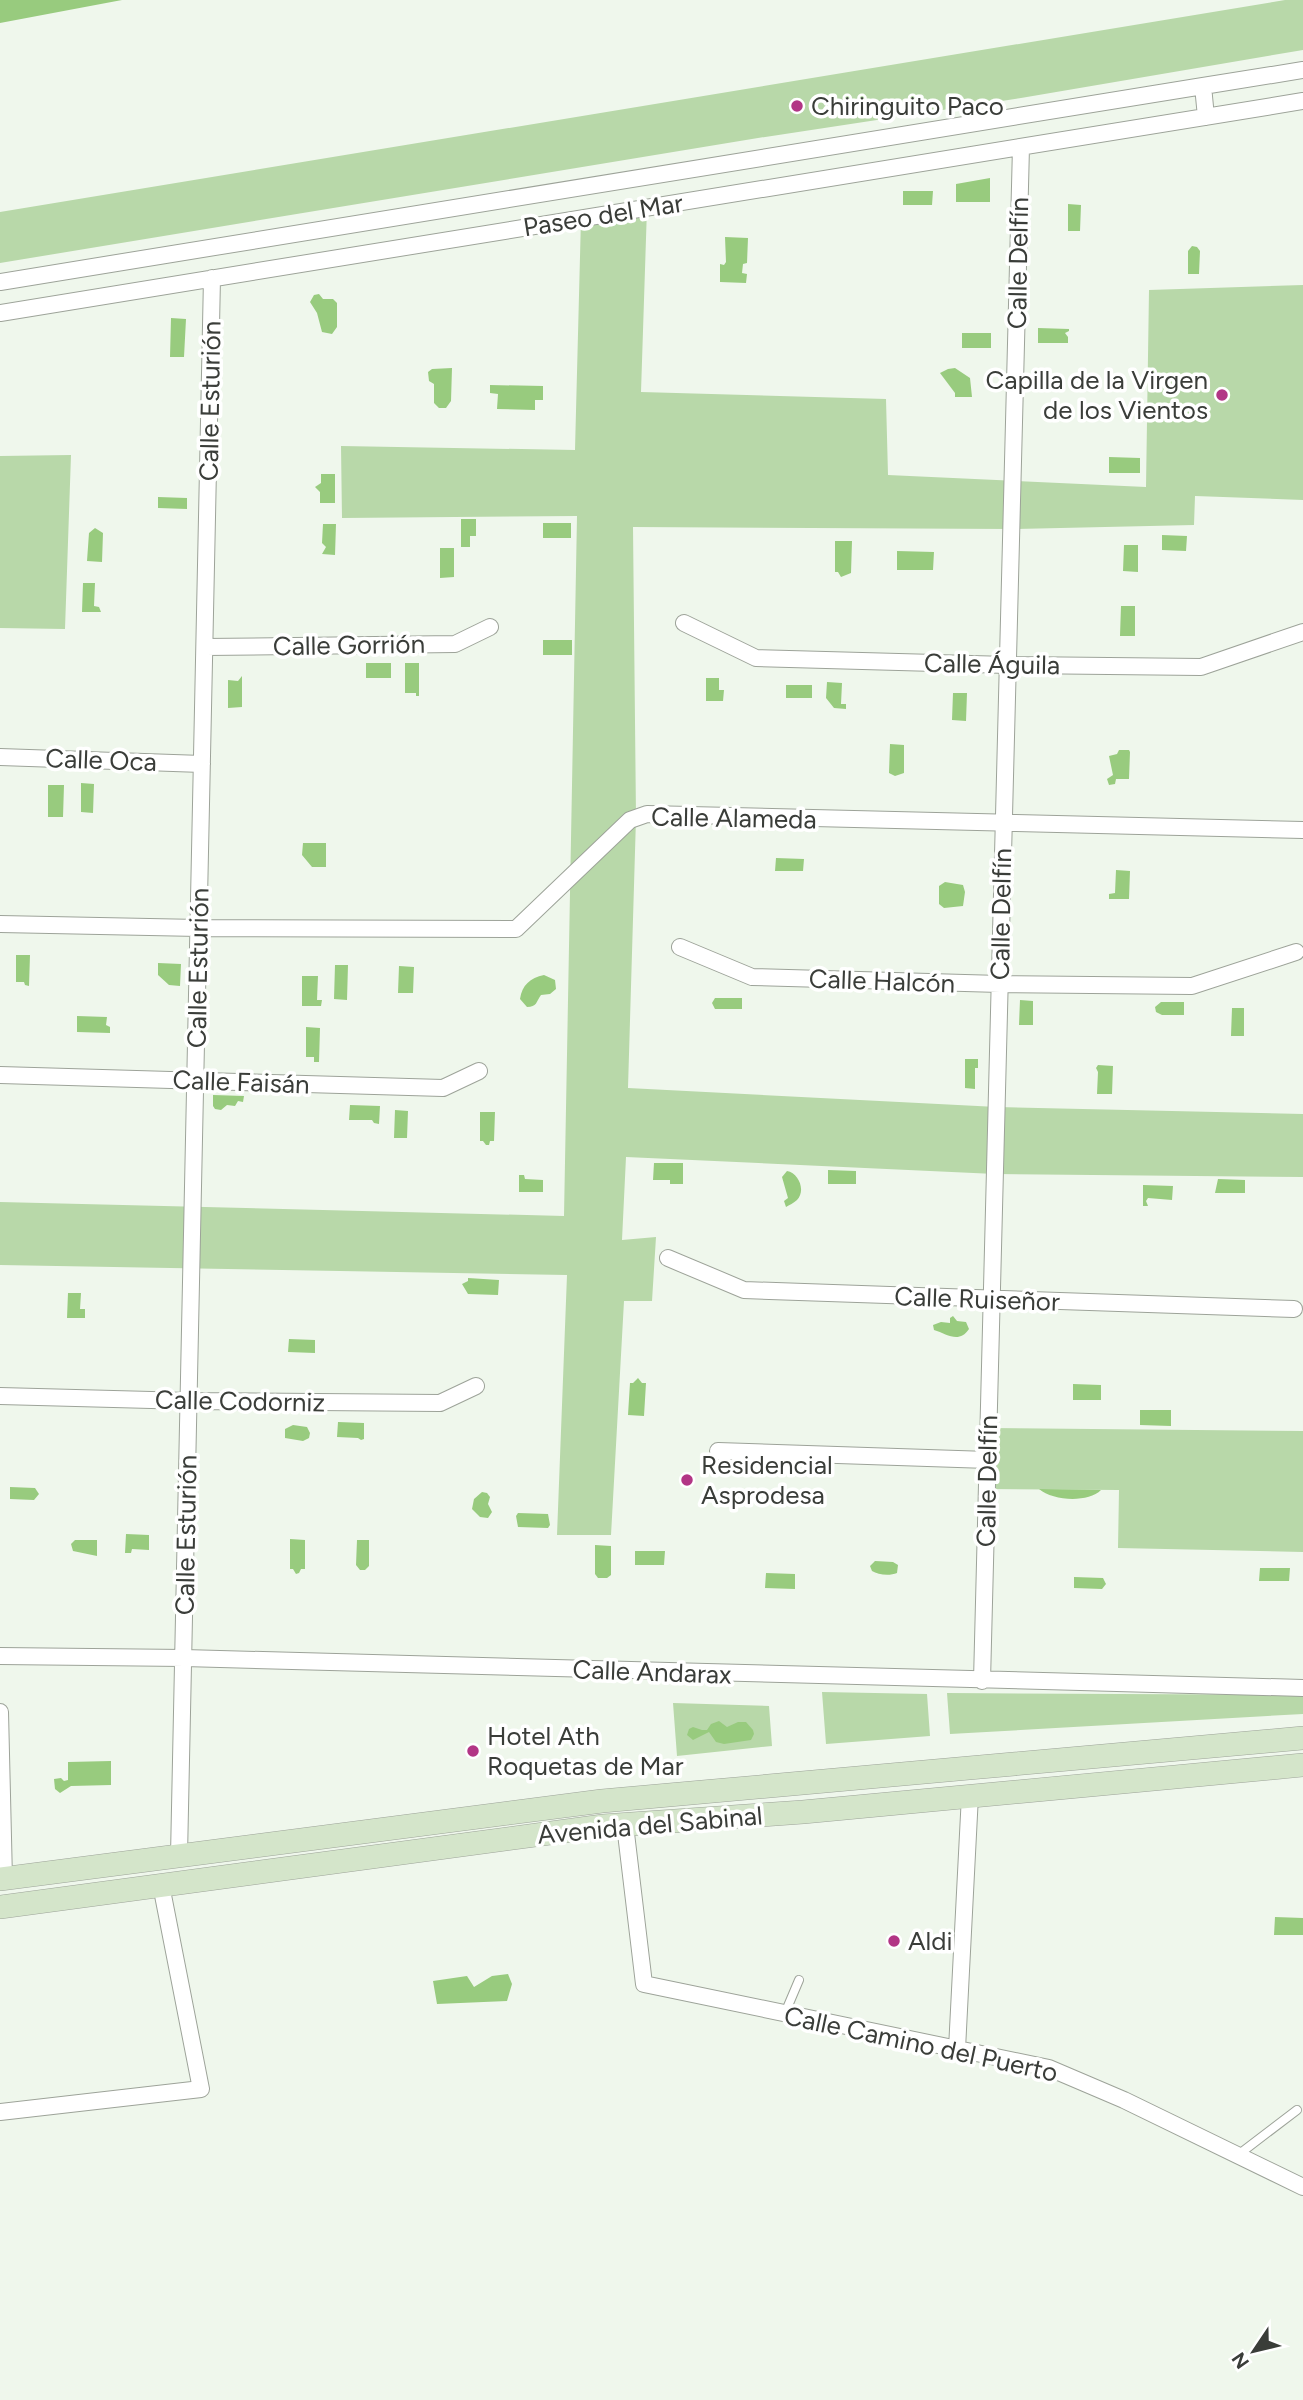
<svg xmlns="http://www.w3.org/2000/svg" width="1303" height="2400" font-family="Figtree,sans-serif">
  <rect width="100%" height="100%" fill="#eff7ec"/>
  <path fill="#b8d8a9" d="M1285,0H1303V50L1021,98L758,138L0,263V212Z
    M647,208L641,392L886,399L888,475L1146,487L1149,290L1303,285V500L1195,496L1194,525L1011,529L633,527L636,818L628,1088L997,1107L1303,1114V1177L995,1174L626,1157L622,1240L656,1237L652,1301H624L611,1535H557L567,1275L0,1265V1202L564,1216L577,516L342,518L341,446L575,450L581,218Z
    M71,455L65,629L0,628V456Z
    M988,1428L1303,1431V1552L1118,1548L1119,1490L987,1489Z
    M822,1692L927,1694L930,1736L826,1744Z
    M947,1693L1303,1695V1714L950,1734Z
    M673,1703L769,1706L772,1746L677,1756Z"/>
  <path fill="#98cb7e" d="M0,0H122L0,23Z
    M990,178V202H956V184Z
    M903,191H933L932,205H903Z
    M1068,204L1081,205L1080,231H1068Z
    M725,237L748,238L747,263L743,264L742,273L747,274L746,283L720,282V264L724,265L726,262Z
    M1192,246L1197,247L1200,251L1199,274H1188V251Z
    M319,294L323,299H333L337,303V327L332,334L322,332L317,313L310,302L314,295Z
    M171,318L186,319L184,357H170Z
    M1038,328L1069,329V331L1065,333L1068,337V343H1038Z
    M962,333H991V348H962Z
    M452,368L451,401L446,408H439L434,403V384L429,381L428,372L432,369Z
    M955,368L970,378L972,397H955V393L940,373L948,369Z
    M490,385L543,386V400H535V410L497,409L498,394L490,393Z
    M1109,457L1140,458V473H1109Z
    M321,474H335V503H320V492L315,487L321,483Z
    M158,497L187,498V509L158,508Z
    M461,519H476V536H470V547H461Z
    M543,523H571V538H543Z
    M323,524H336L335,555L322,554L326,547L322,543Z
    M95,528L103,533L102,562L87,561L89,533Z
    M1162,535L1187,536L1186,551L1162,550Z
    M835,541H852L851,573L841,577L838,572H835Z
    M1124,545H1138V572L1123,571Z
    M440,548H454V577L440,578Z
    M897,551L934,552L933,570H897Z
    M83,583H95L94,606L99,607L101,612H82Z
    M1121,606H1135V636H1120Z
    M543,640H572V655H543Z
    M366,663H391V678H366Z
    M405,663H419V696H416V693H405Z
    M242,676V707L228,708V680L238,681Z
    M706,678H719V690H724L723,701H706Z
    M827,682L842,683L841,704H846V709L834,708L826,698Z
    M786,685H812V698H786Z
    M953,693H967L966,721L952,720Z
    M890,744L904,745V773L895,776L889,773Z
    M1119,750H1129L1130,752L1129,779H1116L1115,784L1109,785L1107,779L1113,775L1109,756L1117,754Z
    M81,783L94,784L93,813L81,812Z
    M48,785H64L63,817H48Z
    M303,843H326V867H312L302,855Z
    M776,858L804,859L803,871H775Z
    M1116,870L1130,871L1129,899H1109V894L1115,893Z
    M945,882L963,885L965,892L963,906L944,908L939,904V886Z
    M16,955H30L29,986L25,985L24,982H16Z
    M158,963L181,964L180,986L169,985L158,975Z
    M335,965H348L347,1000L334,999Z
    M399,966L414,967L413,993H398Z
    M544,975L555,980L556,989L550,994L541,995C536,1002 537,1007 527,1007L520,999C522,985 530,978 544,975Z
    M302,976H318L317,1000H322L321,1006H302Z
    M715,998H742V1009H715L712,1003Z
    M1020,1000L1033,1001V1025H1019Z
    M1161,1002H1184V1015H1162L1156,1012L1155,1007Z
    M1232,1008H1244V1036H1231Z
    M77,1016L107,1017L106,1025L110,1027V1033L77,1032Z
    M306,1027L320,1028L319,1062H314V1057H306Z
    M965,1059H978V1068H975V1089L965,1088Z
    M1098,1065L1113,1066L1112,1094H1097L1098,1072L1096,1068Z
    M213,1095L244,1096L243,1102L238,1101L235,1106L227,1105L221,1110L215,1109L213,1106Z
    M350,1105L380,1106L379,1124L374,1123L372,1120H349Z
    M395,1110L408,1111L407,1138H394Z
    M480,1112H495L494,1141H490L489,1145H486L483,1141H480Z
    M654,1163H683V1184H670V1180H653Z
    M828,1170L856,1171V1184H828Z
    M787,1171C799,1173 806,1191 797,1200C794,1203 789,1205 786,1207L784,1201L788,1198L782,1177Z
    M519,1175H524L525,1179L543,1180V1192H519Z
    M1218,1179L1245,1180V1193H1215Z
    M1143,1185L1173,1186L1172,1200L1148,1198L1146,1201L1148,1206H1143Z
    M468,1278L499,1280L498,1295L468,1294L462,1284L468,1281Z
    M68,1293H81L80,1309H85V1318H67Z
    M953,1316L957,1321L966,1322L969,1329C959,1344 947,1334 934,1330L933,1325L941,1322L950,1323V1318Z
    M289,1339L315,1340V1353L288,1352Z
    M638,1378L642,1383H646L644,1416L628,1415L630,1383H633Z
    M1073,1384L1101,1385V1400H1073Z
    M1140,1410H1171V1426L1140,1425Z
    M338,1422L364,1423V1439L361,1440L358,1438L337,1437Z
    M293,1425L307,1427L310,1433L309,1438L303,1441L285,1438V1429Z
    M10,1487L35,1488L39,1494L34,1500L10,1499Z
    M1039,1489L1101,1490C1088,1503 1053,1501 1039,1489Z
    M482,1492L487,1493L490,1497L488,1504L492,1512L488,1518L480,1517L472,1509L474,1499Z
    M518,1513L548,1514L550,1525L548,1528L518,1527L516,1516Z
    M126,1534L149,1535V1550L132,1549L131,1553H125Z
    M290,1539L305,1540V1569H301L299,1573L296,1574L293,1569H290Z
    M75,1540H97V1556L73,1551L71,1544Z
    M357,1540H369V1566L365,1570H360L356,1565Z
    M595,1545L611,1546V1575L607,1578H598L595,1574Z
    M635,1551H665L664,1565H635Z
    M875,1561L893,1562L898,1565L897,1573C890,1576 878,1575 872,1571L870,1566Z
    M1260,1568H1290L1289,1581H1259Z
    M766,1573L795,1574V1589L765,1588Z
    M1074,1577L1103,1578L1106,1584L1102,1589L1074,1588Z
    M719,1721L727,1727L738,1722H746L753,1730L754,1734L751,1740L724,1744L716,1742L709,1732L693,1740L687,1735L689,1729L693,1727L702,1730H707L711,1724Z
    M111,1761V1785L71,1786L60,1793L55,1789L54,1779L61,1778L64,1781L68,1780V1762Z
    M1275,1917L1303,1918V1935H1274Z
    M508,1974L512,1984L507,2001L437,2004L433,1981L467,1976L474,1987L492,1976Z"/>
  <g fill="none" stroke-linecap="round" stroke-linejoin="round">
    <g stroke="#9da399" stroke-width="10">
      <path id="lane" d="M785,2013L799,1980
        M1238,2155L1297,2110"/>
    </g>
    <g stroke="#9da399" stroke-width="18">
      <path id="street" d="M1203,86L1303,70
        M0,282L1203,86L1206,117
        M0,313L1303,101
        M684,623L756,658L1008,665L1201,667L1303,632
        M205,647L455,644L490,627
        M0,757L202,764
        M0,924L199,928L516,929L630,820L647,814L1303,830
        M680,947L752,977L1000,984L1192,986L1296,952
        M0,1075L443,1088L479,1071
        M668,1258L744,1290L1294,1309
        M0,1396L189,1401L440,1403L476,1386
        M718,1451L988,1460
        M0,1656L184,1658L1303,1688
        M982,1681L1021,147
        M0,1712L4,1879
        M625,1825L644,1984L1049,2068L1124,2100L1303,2187
        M179,1856L212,278
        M957,2049L970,1795
        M0,2112L201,2089L161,1885"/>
    </g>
    <g stroke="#9da399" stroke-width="24">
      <path id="secondary" d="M0,1879L602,1801L1303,1738
        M0,1907L603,1826L803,1812L1303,1765"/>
    </g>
    <use href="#lane" stroke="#fff" stroke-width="8"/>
    <use href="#street" stroke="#fff" stroke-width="16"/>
    <use href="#secondary" stroke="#d4e5ca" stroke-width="23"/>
  </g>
  <g fill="#b23585" stroke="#fff" stroke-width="2.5">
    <circle cx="797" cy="106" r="7"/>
    <circle cx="1222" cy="395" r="7"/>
    <circle cx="687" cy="1480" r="7"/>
    <circle cx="473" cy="1751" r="7"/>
    <circle cx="894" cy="1941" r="7"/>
  </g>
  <g text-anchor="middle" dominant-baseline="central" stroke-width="7" stroke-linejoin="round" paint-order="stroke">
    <g font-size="26" fill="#3a3d39" stroke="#fff" text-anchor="start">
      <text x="811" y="106">Chiringuito Paco</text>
      <text x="1208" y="380" text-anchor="end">Capilla de la Virgen<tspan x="1208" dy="30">de los Vientos</tspan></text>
      <text x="701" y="1465">Residencial<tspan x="701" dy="30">Asprodesa</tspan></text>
      <text x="487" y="1736">Hotel Ath<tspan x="487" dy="30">Roquetas de Mar</tspan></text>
      <text x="908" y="1941">Aldi</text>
    </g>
    <g font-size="26" fill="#3a3d39" stroke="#fff">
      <text transform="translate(603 215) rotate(-9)">Paseo del Mar</text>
      <text transform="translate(1018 263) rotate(-89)">Calle Delfín</text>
      <text transform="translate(210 401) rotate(-89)">Calle Esturión</text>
      <text transform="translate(349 645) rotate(-1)">Calle Gorrión</text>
      <text transform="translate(992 664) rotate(1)">Calle Águila</text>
      <text transform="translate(101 760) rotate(2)">Calle Oca</text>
      <text transform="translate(734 818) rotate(1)">Calle Alameda</text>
      <text transform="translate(1001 914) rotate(-89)">Calle Delfín</text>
      <text transform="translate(198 968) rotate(-89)">Calle Esturión</text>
      <text transform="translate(882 981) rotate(2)">Calle Halcón</text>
      <text transform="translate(241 1082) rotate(2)">Calle Faisán</text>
      <text transform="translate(977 1299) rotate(2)">Calle Ruiseñor</text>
      <text transform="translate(240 1401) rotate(1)">Calle Codorniz</text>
      <text transform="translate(987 1481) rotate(-89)">Calle Delfín</text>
      <text transform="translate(186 1535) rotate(-89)">Calle Esturión</text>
      <text transform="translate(652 1672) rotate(2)">Calle Andarax</text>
      <text transform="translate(650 1825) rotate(-5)">Avenida del Sabinal</text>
      <text transform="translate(921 2044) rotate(12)">Calle Camino del Puerto</text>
    </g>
  </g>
  <g transform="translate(1254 2351) rotate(235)" stroke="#ffffff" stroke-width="5" paint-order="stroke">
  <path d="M0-5L12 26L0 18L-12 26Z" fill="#3a3d39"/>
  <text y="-10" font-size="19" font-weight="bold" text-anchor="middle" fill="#3a3d39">N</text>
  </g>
</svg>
